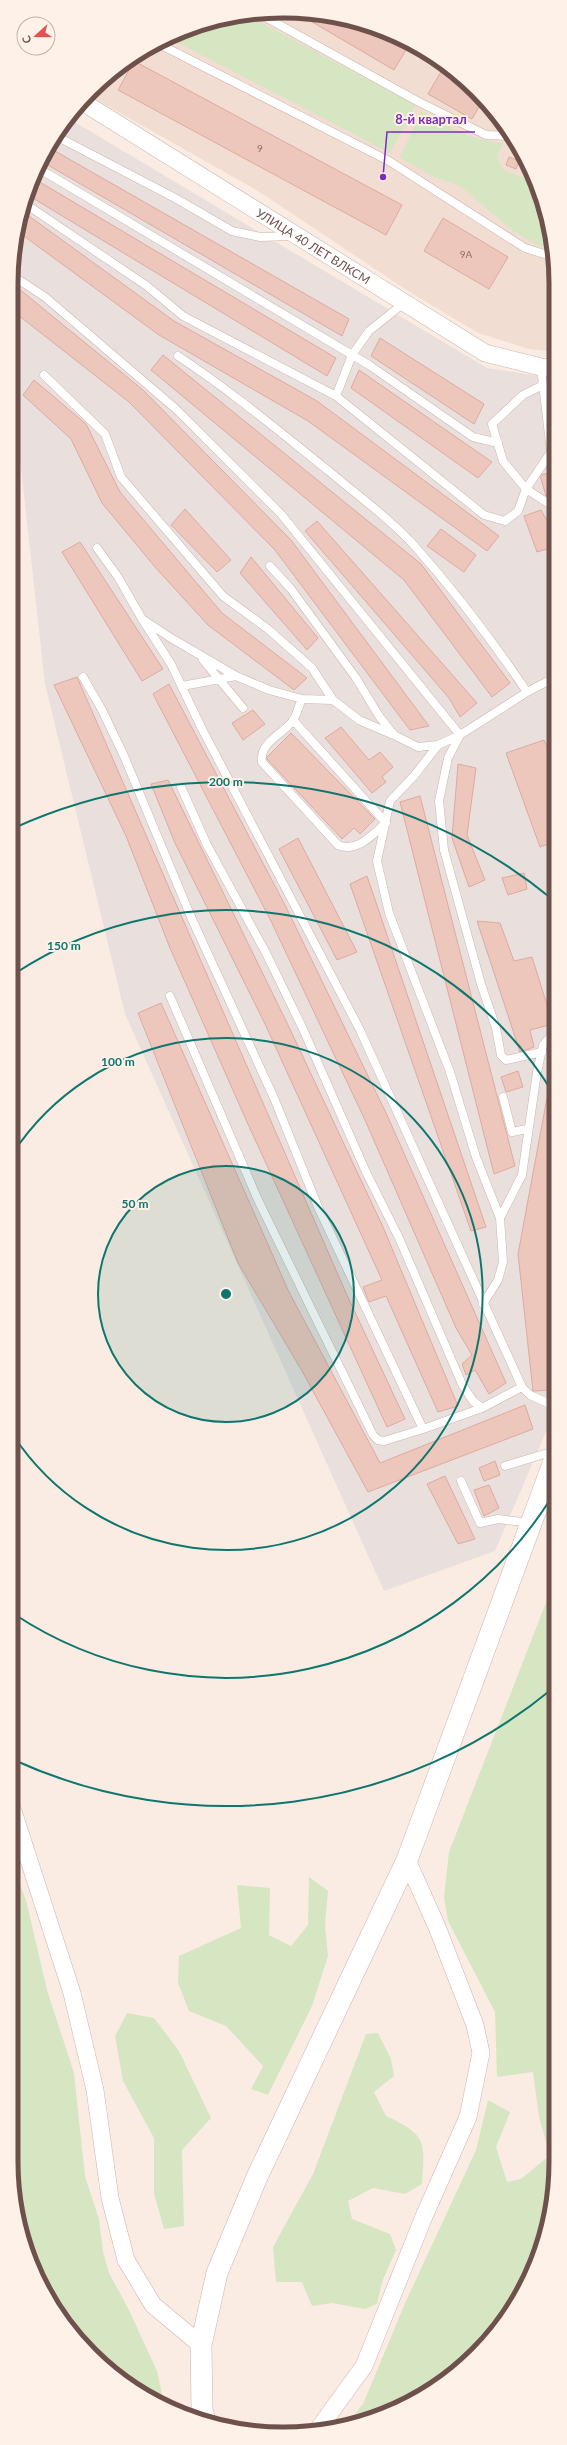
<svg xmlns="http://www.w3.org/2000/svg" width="567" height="2445" font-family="Lato,sans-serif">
  <rect width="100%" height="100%" fill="#faece2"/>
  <path fill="#f1ddd1" d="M266,12L319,13L404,39L476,91L528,163L554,248V352L529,349L478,333L408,291L258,191L88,95L118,67L163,39L213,20Z"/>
  <path fill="#e9e0dd" d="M68,118L487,368L554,378V1413L495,1551L384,1591L125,1014L45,684L13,397V248L26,196L48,147Z"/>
  <path fill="#d7e6c2" d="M247,15L416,105L390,153L167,37L213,20Z
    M421,111C449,127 472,141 504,143L497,155L502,169L522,177L531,173L552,243L539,246L514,232L460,186L432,176L400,158Z
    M554,1582V2197C546,2232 537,2266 519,2298C489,2352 437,2393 380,2415C368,2419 357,2424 345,2426L363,2404L406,2301L476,2150L488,2100L510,2112L496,2147L507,2182L521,2179L550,2155L539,2117L533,2072L497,2077L495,2012L448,1921L444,1897L449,1852Z
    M11,1861L26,1900L47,1990L74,2073L85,2176L99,2219L103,2252L109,2273L129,2310L157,2371L165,2407L118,2378L79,2341L32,2266L16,2214L11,2161Z
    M309,1877L328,1891L325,1925L328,1956L312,2006L268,2095L251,2089L263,2066L226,2026L189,2011L178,1983L179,1956L241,1928L237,1885L270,1888L269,1935L291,1946L308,1925Z
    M127,2013L154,2018L179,2051L211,2118L182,2150L184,2226L164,2229L154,2194V2138L123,2081L115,2036Z
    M378,2033L391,2059L394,2076L374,2092L386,2116C427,2135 425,2141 422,2184L405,2194L373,2188L348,2201L352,2219L390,2234L396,2250L382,2282L377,2304L365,2309L332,2303L312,2306L302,2282H276L273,2247L313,2174L366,2034Z"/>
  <path fill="#edc6bc" stroke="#deaa9e" d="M297,13H319L402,38L410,43L394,70Z
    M134,61L402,205L386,235L118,90Z
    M442,70L476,91L483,100L472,119L428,94Z
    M48,147L349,319L342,336L41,161Z
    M509,157L519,161L516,169L506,165Z
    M33,178L336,358L327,376L26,194Z
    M22,211L174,321L317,401L499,536L487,551L308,421L159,335L17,231Z
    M443,218L508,257L489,289L424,251Z
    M13,284L143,390L291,540L429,726L410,730L275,550L129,402L13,311Z
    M380,338L484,404L474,424L371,356Z
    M163,355L421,564L510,683L492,697L404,580L151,370Z
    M359,370L492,462L478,478L351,388Z
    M34,380L86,424L120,492L222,613L307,678L294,690L208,625L155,567L102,503L71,439L23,395Z
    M550,418H554V438H551Z
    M554,472V494L546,496L540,475Z
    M185,509L231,560L217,572L171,525Z
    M541,510L550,526L554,525V547L537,552L524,516Z
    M317,521L477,703L460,717L449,698L305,531Z
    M441,529L476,555L464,572L427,546Z
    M80,542L163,669L142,681L62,552Z
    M251,557L318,638L307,650L240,573Z
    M77,677L346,1293L405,1419L387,1427L247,1122L170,948L126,836L54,685Z
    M169,684L286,907L387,1115L506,1383L489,1394L475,1370L466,1375L462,1364L472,1355L456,1328L365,1120L270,919L153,694Z
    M253,710L265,724L243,740L232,723Z
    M341,727L369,760L380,752L393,767L382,777L386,782L372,793L325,738Z
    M291,733L375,819L360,834L354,828L342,839L266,758Z
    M544,740L554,765V842L540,847L506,753Z
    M458,764L476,768L467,835L485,880L469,887L452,838Z
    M168,780L288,1025L383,1227L458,1406L438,1412L386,1296L369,1302L363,1287L382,1280L265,1024L175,843L151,784Z
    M420,796L515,1166L494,1174L400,802Z
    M298,838L357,952L337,960L279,849Z
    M524,873L527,889L508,895L502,878Z
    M367,876L486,1227L471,1231L350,884Z
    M477,921L500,923L514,961L532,957L553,1024L530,1030L534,1047L520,1052Z
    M161,1003L289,1292L380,1463L525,1405L533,1429L368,1492L302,1371L238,1263L138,1013Z
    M554,1060V1335H550L554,1390L533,1391L518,1254Z
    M518,1071L523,1087L506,1092L501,1077Z
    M495,1461L500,1475L484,1481L479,1468Z
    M445,1476L475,1539L458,1544L427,1484Z
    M489,1485L499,1508L484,1516L474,1490Z"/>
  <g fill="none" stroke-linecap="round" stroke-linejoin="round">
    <g stroke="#ccb5ad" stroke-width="9">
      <path id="service" d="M258,13L417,101L486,135L509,136
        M157,43L389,161L525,248L554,257
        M56,136L175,198L232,231L260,237L292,236
        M38,168L369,365L473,437L498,443
        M24,203L147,286L183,316L336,396
        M13,276L45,297L176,409L281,514L460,735
        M404,303L369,331L352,355L336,396L484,515L505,521L518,511L526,489L551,452
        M178,356C231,391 280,432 330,472C357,495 388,517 412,543C454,590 492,640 527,692
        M541,367L551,452L554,451
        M44,375L105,434L121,477L223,596L268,629L312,668L333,700L359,720L394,735
        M543,385L523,395L492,424L503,461L526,489L554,507
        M97,548L118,577L142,619L171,638L236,676L269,690L302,699L333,700
        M270,566L291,589L356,678L379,716L394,735L418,747L438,745L460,735L527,692L554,678
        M142,619L171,664L201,727L360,1030L522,1387L530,1395L554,1406
        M203,660L243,708
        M83,677L102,710L124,756L191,917L274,1098L318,1207L423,1429L482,1408
        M182,686L236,676
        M293,720L386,823C372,835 357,853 338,845L262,762C259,741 285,734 294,719C297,713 299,705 302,699
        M460,735L448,758L439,801L444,850L481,984L496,1028L501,1055L506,1060L542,1052
        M438,745L414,776L390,801L377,861L389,913L450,1072L476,1157L500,1218L503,1262L498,1280L483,1304
        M181,787L207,845L266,953L303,1029L366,1172L399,1238L462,1384L473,1401L482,1408L522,1387
        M170,996L258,1200L373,1435L378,1440L384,1441L423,1429
        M503,1097L512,1132L527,1129
        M500,1218L522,1175L537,1072L543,1045L554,1033
        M505,1466L554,1451
        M461,1481L480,1523L498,1519L531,1523"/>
    </g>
    <g stroke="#ccb5ad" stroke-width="18">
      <g id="minor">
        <path id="s1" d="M81,101L485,353L541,367L554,368"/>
        <path d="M11,1805L72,1993L95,2090L110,2198L126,2260L153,2305L201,2345"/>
        <path d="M319,2428L364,2366L425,2214L468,2117L481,2053L475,2025L437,1927L407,1860"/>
      </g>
    </g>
    <g stroke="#ccb5ad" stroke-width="22">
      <path id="tertiary" d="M205,2422L202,2409L201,2345L217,2273L257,2177L407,1860L554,1461"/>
    </g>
    <use href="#service" stroke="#fff" stroke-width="8"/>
    <use href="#minor" stroke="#fff" stroke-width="17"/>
    <use href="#tertiary" stroke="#fff" stroke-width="21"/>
  </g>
  <circle cx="226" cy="1294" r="128" fill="#0f766e" fill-opacity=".12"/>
  <g fill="none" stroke="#0f766e" stroke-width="2">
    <circle cx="226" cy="1294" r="128"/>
    <path d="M13 1153A256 256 0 1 1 13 1435"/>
    <path d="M553 1495A384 384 0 0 1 14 1614M14 974A384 384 0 0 1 553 1093"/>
    <path d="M552 1689A512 512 0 0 1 14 1760M14 828A512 512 0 0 1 552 899"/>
  </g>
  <g text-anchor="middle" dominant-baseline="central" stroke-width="4" stroke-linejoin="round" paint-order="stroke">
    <g font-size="10" fill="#8e6e67">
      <text x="260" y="148">9</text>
      <text x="466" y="254">9А</text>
    </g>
    <g font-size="12" fill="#6f514b" stroke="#fdf1e8">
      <text stroke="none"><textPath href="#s1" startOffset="274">УЛИЦА 40 ЛЕТ ВЛКСМ</textPath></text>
    </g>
  </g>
  <path d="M0 0H567V2445H0ZM283 18H284A265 265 0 0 1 549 283V2162A265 265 0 0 1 284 2427H283A265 265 0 0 1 18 2162V283A265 265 0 0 1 283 18Z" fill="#fdf1e8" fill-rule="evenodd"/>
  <path fill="none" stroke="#6f514b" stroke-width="5" d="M283 18H284A265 265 0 0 1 549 283V2162A265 265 0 0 1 284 2427H283A265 265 0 0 1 18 2162V283A265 265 0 0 1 283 18Z"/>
  <circle cx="226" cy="1294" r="6" fill="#0f766e" stroke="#fdf1e8" stroke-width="2"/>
  <g font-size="12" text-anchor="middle" font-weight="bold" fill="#0f766e" stroke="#fdf1e8" stroke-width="4" stroke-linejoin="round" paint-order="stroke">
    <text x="226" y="786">200 m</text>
    <text x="64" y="950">150 m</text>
    <text x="118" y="1066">100 m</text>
    <text x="135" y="1208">50 m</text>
  </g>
  <path fill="none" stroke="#7b2cbf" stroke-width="1.5" d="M383 177L387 132H475"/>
  <circle fill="#7b2cbf" stroke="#fdf1e8" stroke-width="1.5" cx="383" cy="177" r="4"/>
  <g font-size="13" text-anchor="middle" font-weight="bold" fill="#7b2cbf" stroke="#fdf1e8" stroke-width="4" stroke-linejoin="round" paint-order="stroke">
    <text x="431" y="124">8-й квартал</text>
  </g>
  <g transform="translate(36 36) rotate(249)"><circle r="19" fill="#fdf1e8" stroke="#c4b1a9"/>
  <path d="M0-3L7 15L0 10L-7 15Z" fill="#db5550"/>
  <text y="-6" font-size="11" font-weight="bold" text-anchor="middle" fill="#6f514b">С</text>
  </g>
</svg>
